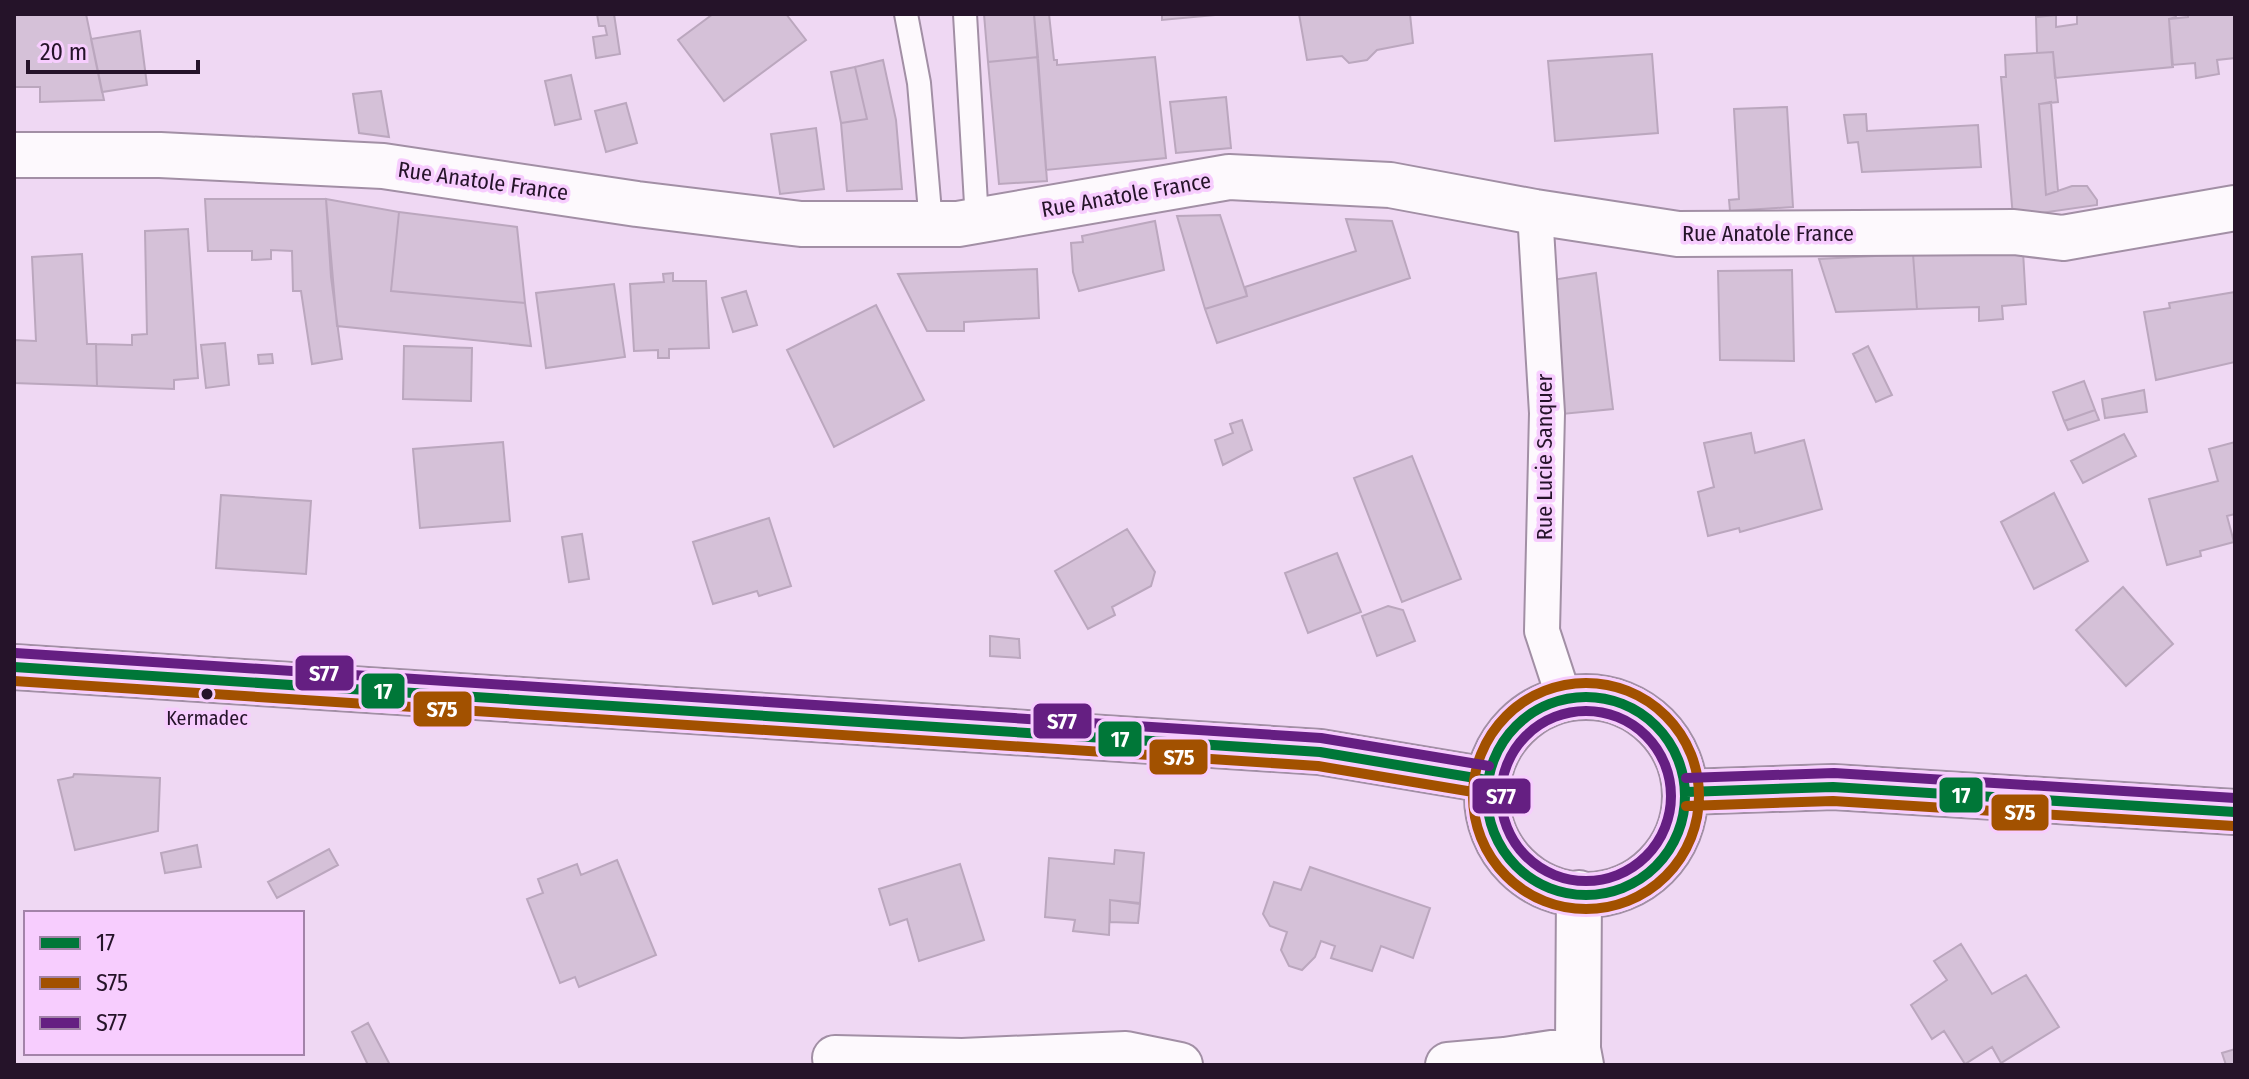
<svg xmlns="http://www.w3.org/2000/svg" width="2249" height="1079" font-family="'Fira Sans Condensed',sans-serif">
  <rect width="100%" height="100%" fill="#efd8f3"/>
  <path fill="#d5c1d8" stroke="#bba7be" stroke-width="2" d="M14,14H86L104,100L40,102V87H14Z
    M597,14H614L620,54L596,58L593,37L607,35L605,26H599Z
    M713,14H786L806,40L724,101L678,40Z
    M984,14H1034L1038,57L988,62Z
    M1034,14H1049L1054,60H1057V65L1155,57L1166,158L1046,170Z
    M1162,14H1226L1162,20Z
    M1299,14H1410L1413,43L1377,50L1367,60L1349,63L1342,56L1307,60Z
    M2077,14H2175L2176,17L2169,19L2173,67L2055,78L2053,52L2037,53L2036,17L2056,15V27L2077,24Z
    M2188,14H2235V58L2217,60L2219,74L2196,78L2195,63L2172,65L2169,19L2188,17Z
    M140,31L147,85L102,92L91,39Z
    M2053,52L2058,102L2039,104L2046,195L2072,186H2087L2097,200V205L2013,217L2001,77H2006L2005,55Z
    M1652,54L1658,133L1555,141L1548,61Z
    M1038,57L1047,181L999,184L988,62Z
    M883,60L896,120L902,189L847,191L841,123L867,119L855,67Z
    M855,67L867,119L841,123L831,72Z
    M571,75L581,119L555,125L545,81Z
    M381,91L389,137L359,133L353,94Z
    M1226,97L1231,148L1176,153L1170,102Z
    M2051,102L2058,191L2046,195L2039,104Z
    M626,103L637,143L606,152L595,111Z
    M1787,107L1793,207L1730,211L1729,200L1739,199L1734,109Z
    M1866,114L1867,131L1978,125L1981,167L1862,172L1858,142L1848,143L1844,115Z
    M816,128L824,189L780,194L771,134Z
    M205,199H326L331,277L342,359L312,364L301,291H293L292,251L271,250V259L252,260V251H208Z
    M326,199L399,212L391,291L525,303L531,346L337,326Z
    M399,212L517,227L525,303L391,291Z
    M1220,215L1247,296L1205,309L1177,216Z
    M1346,219L1392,221L1410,278L1217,343L1205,309L1247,296L1245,287L1356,251Z
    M1155,221L1164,270L1079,291L1073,272L1071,243L1083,242L1082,236Z
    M188,229L198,378L174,380V389L97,386L96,344L132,345V335L147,334L145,231Z
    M2023,251L2026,304L2002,306L2003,319L1979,321V307L1917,309L1913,254Z
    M82,254L87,344H96L97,386L14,383V340L36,341L32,257Z
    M1913,254L1917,309L1836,312L1819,259Z
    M1037,269L1039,318L964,322V331H927L898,274Z
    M1792,270L1794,361L1720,360L1718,271Z
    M673,273V281H706L709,348L669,349V358H658V350L634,351L630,284L664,282L663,274Z
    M1596,273L1613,409L1562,414L1546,281Z
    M614,284L625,357L546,368L536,293Z
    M746,291L757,325L733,332L722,298Z
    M2235,292V362L2156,380L2144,312L2170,308L2169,303Z
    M876,305L924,400L834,447L787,350Z
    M225,343L229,385L206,388L201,345Z
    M404,346L472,348L471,401L403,399Z
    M1868,346L1892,395L1876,402L1853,354Z
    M272,354L273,363L259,364L258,355Z
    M2084,381L2095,410L2064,421L2053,392Z
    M2144,390L2147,412L2105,418L2102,399Z
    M2095,410L2099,420L2068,430L2064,421Z
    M1242,420L1252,450L1223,465L1215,440L1233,433L1230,424Z
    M1751,433L1755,453L1804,440L1822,509L1740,532L1739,528L1708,536L1698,492L1714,487L1704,443Z
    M2124,434L2136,456L2083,483L2071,461Z
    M503,442L510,521L420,528L413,449Z
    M2235,442V514L2227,516L2234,542L2200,551L2201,556L2167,565L2149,499L2218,481L2209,449Z
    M1412,456L1461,579L1402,602L1354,478Z
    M2054,493L2088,561L2034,589L2001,522Z
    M221,495L311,501L306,574L216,568Z
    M769,518L791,586L759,596L757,591L713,604L693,542Z
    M1127,529L1155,572L1151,586L1112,607L1115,615L1088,629L1055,571Z
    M582,534L589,579L569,582L562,537Z
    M1337,553L1361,612L1308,633L1285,573Z
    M2123,587L2173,644L2126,686L2076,630Z
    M1388,606L1403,610L1415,641L1377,656L1362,616Z
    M990,636L1019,639L1020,658L990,656Z
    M74,774L160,778L158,831L75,850L58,780L73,777Z
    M197,845L201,867L165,873L161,853Z
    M329,849L338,865L277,898L268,882Z
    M1115,850L1144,853L1140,903L1110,900L1109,935L1073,931L1075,920L1045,917L1049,858L1114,864Z
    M617,860L656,955L579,987L575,977L560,983L527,899L543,893L538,879L577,864L581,875Z
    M960,864L984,940L919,961L907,919L890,925L879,889Z
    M1310,867L1430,908L1413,958L1381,946L1372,971L1331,958L1335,946L1321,941L1315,957L1302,970L1289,966L1281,950L1287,932L1270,926L1263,914L1274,882L1301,890Z
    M1110,900L1140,904L1138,923L1110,922Z
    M1961,944L1992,994L2026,975L2059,1027L2001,1063L1992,1047L1965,1064L1944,1031L1932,1039L1911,1005L1947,980L1934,961Z
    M368,1023L390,1065H368L352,1032Z
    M2235,1049V1065H2226L2222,1053Z"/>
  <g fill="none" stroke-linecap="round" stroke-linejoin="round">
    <g stroke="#a28fa5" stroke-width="26">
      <path id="service" d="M906,14L919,83L931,224
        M965,14L977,221"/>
    </g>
    <g stroke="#a28fa5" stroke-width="38">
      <path id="pedestrian" d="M1535,212L1547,413L1542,631L1564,698"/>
    </g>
    <g stroke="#a28fa5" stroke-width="48">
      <path id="minor" d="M14,155H160L383,166L637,204L801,224H958L1229,177L1390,185L1535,212L1678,234L2014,232L2063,238L2235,208
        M1579,893L1578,1049L1581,1065
        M835,1058L962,1061L1126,1054L1180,1065
        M1448,1065L1505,1060L1578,1049"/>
    </g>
    <g stroke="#a28fa5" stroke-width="48">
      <path id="secondary" d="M14,667L1320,752L1487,780
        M1487 796a99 99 0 1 1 198 0a99 99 0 1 1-198 0Z
        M1686,792L1833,787L2235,812"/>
    </g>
    <use href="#service" stroke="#fdf9fd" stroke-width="22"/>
    <use href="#pedestrian" stroke="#fdf9fd" stroke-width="34"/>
    <use href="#minor" stroke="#fdf9fd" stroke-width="44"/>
    <use href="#secondary" stroke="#fdf9fd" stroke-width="44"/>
    <g stroke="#f7cdfe" stroke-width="16">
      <path id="bus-1" d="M14,667L1320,752L1487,780
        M1487 796a99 99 0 1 1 198 0a99 99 0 1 1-198 0Z
        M1686,792L1833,787L2235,812"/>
    </g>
    <g stroke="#f7cdfe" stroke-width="16">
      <path id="bus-2" d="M14,681L1318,766L1485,794
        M1473 796a113 113 0 1 1 226 0a113 113 0 1 1-226 0Z
        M1686,806L1833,801L2234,826"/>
    </g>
    <g stroke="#f7cdfe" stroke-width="16">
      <path id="bus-3" d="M15,653L1321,738L1489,766
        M1501 796a85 85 0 1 1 170 0a85 85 0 1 1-170 0Z
        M1686,778L1834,773L2235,798"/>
    </g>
    <use href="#bus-1" stroke="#007738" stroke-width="10"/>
    <use href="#bus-2" stroke="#a25100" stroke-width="10"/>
    <use href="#bus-3" stroke="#651f82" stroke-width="10"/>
  </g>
  <circle fill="#251329" stroke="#f7cdfe" stroke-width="3" cx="207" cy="694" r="7"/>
  <g text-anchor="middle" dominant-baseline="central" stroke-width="7" stroke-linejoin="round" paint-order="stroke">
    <g font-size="20" fill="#251329" stroke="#f7cdfe">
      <text x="207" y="718">Kermadec</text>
    </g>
    <g font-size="22" fill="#251329" stroke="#f7cdfe">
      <text transform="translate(483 181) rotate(8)">Rue Anatole France</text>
      <text transform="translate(1126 195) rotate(-10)">Rue Anatole France</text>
      <text x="1768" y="233">Rue Anatole France</text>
      <text transform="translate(1544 457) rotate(-90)">Rue Lucie Sanquer</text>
    </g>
  </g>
  <g stroke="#f7cdfe" stroke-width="3">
    <rect x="294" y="654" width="61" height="38" rx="8" fill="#651f82"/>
    <rect x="360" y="672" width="46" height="38" rx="8" fill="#007738"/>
    <rect x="412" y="690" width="61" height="38" rx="8" fill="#a25100"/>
    <rect x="1032" y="702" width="61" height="38" rx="8" fill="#651f82"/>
    <rect x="1097" y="720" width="46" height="38" rx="8" fill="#007738"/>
    <rect x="1148" y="738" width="61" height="38" rx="8" fill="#a25100"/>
    <rect x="1938" y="776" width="46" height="38" rx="8" fill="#007738"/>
    <rect x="1471" y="777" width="61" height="38" rx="8" fill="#651f82"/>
    <rect x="1990" y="793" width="60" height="39" rx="8" fill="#a25100"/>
  </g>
  <g font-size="22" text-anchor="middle" font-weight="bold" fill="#fff">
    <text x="324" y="681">S77</text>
    <text x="383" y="699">17</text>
    <text x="442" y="717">S75</text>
    <text x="1062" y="729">S77</text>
    <text x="1120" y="747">17</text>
    <text x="1179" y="765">S75</text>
    <text x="1961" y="803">17</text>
    <text x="1501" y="804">S77</text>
    <text x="2020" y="820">S75</text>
  </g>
  <rect width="2249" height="1079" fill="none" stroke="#251329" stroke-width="32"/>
  <rect x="24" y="911" width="280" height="144" fill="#f7cdfe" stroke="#a383a9" stroke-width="2"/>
  <rect x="40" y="937" width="40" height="12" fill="#007738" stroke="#a383a9" stroke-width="2"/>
  <text x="96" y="951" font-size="24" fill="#251329">17</text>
  <rect x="40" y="977" width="40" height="12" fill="#a25100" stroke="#a383a9" stroke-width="2"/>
  <text x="96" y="991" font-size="24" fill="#251329">S75</text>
  <rect x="40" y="1017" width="40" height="12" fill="#651f82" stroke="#a383a9" stroke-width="2"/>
  <text x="96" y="1031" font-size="24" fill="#251329">S77</text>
  <path d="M28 60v12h170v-12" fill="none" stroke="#251329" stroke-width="4"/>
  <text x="40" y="60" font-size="24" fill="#251329" stroke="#f7cdfe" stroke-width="6" paint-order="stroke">20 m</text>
</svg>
